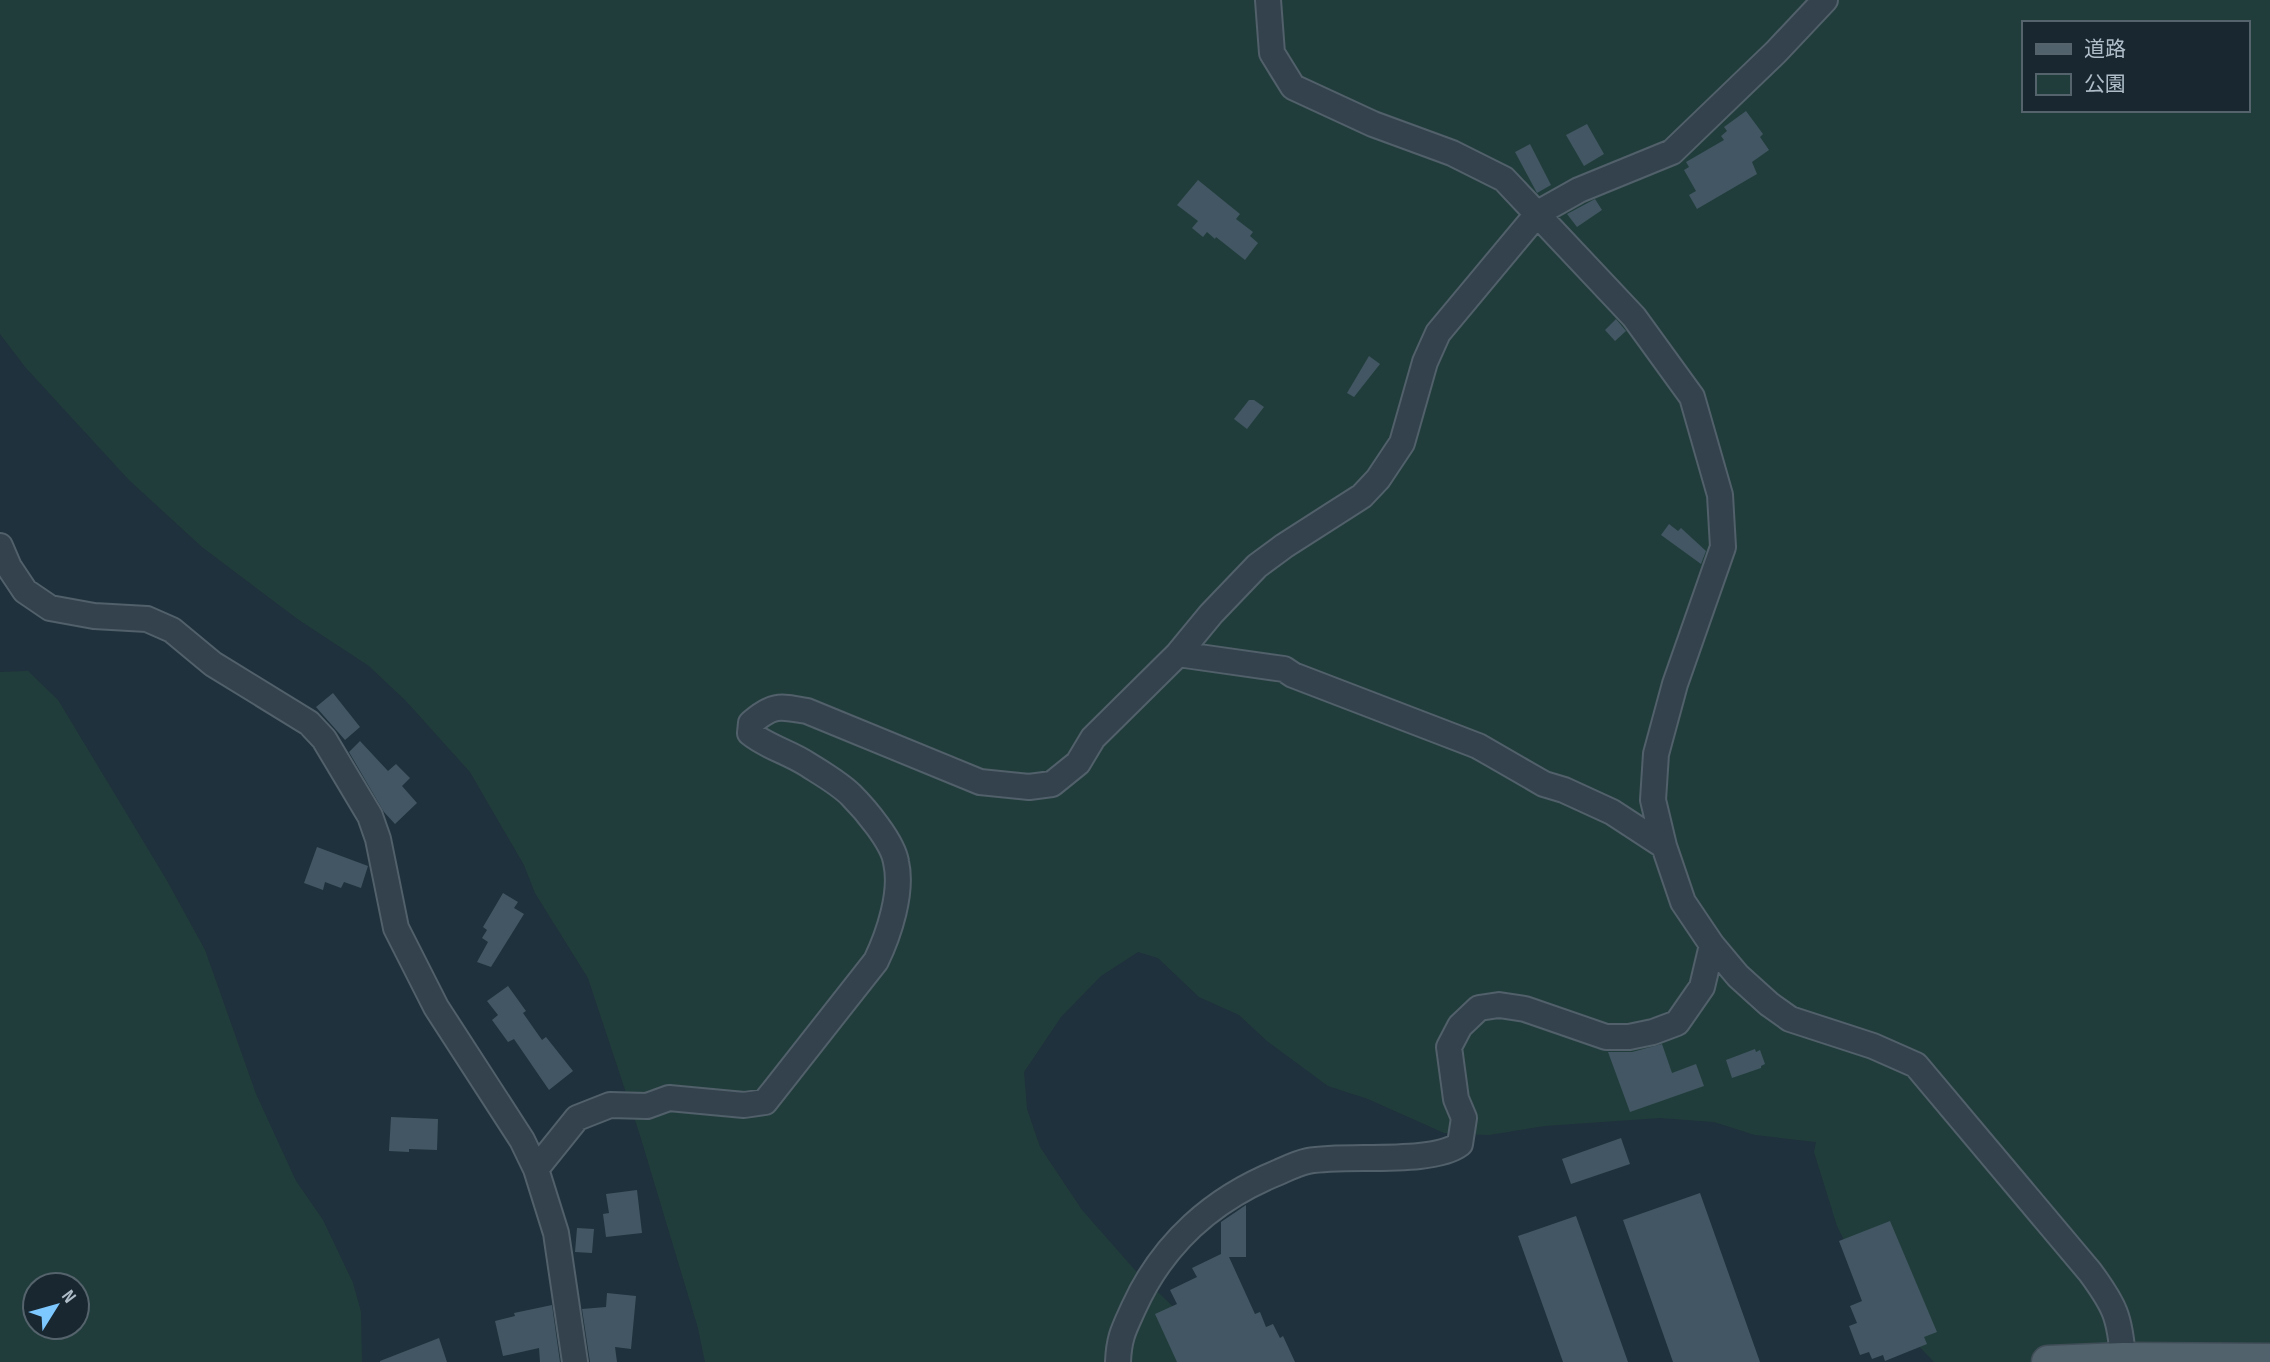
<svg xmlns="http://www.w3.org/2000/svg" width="2270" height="1362" font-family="'Sofia Sans Condensed','Noto Sans JP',sans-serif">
  <rect width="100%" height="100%" fill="#1f313c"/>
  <path fill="#213d3b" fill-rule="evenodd" d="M0,0H2270V1362H1934L1873,1298L1837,1226L1814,1152L1816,1142L1755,1135L1714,1122L1660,1118L1544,1126L1489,1135L1444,1133L1368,1099L1328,1086L1267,1041L1239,1015L1199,997L1158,958L1138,952L1101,976L1061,1017L1024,1072L1027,1109L1040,1147L1082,1210L1134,1269L1189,1322L1244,1362H705L698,1328L639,1132L588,978L535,893L524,865L470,772L406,701L369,666L299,620L202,547L129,480L26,368L0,334ZM2023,23H2247V110H2023Z
    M28,671L58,700L166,879L205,950L256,1094L296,1181L323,1220L353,1283L361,1312L362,1362H0V672ZM77,1285V1327H35V1285Z"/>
  <path fill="#425763" d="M1746,111L1763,134L1760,137L1769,150L1752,162L1757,174L1697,209L1689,195L1696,191L1684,170L1689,167L1686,162L1724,140L1721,136L1727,131L1724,127Z
    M1587,124L1604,154L1584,166L1566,135Z
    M1530,144L1551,185L1537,193L1515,152Z
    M1198,180L1240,214L1236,219L1253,232L1250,236L1258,243L1245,260L1216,237L1215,239L1207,232L1203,237L1192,228L1198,221L1177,205Z
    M1595,199L1602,210L1577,227L1567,214Z
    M1616,319L1626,331L1615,341L1605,330Z
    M1369,356L1380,364L1354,397L1347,393Z
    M1249,400H1254L1264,407L1247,429L1234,419Z
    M1669,524L1678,531L1681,528L1706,551L1701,564L1661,535Z
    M333,693L360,727L345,740L316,707Z
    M360,741L388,771L396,764L410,778L402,786L417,803L395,824L384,812L349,752Z
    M317,847L368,866L361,888L344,882L341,888L325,882L323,890L304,883Z
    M503,893L518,902L514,908L524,914L491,967L477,962L488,942L482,938L487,930L483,927Z
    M508,986L526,1011L523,1013L542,1040L546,1037L573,1071L549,1090L514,1039L508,1042L492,1020L498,1015L487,1001Z
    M1662,1044L1672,1073L1696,1064L1704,1086L1630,1112L1608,1052H1632Z
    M1755,1049L1756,1052L1760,1050L1765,1064L1761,1066V1068L1732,1078L1726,1060Z
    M391,1117L438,1119L437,1150L409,1149V1152L389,1151Z
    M1621,1138L1630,1164L1571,1184L1562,1159Z
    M637,1190L642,1233L606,1237L603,1214L609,1213L606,1194Z
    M1700,1193L1760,1362H1673L1623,1220Z
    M1246,1205V1257H1229L1255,1314L1260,1312L1266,1327L1273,1324L1280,1338L1283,1336L1295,1362H1177L1155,1314L1177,1304L1170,1290L1197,1277L1192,1268L1221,1254V1222Z
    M1576,1216L1628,1362H1563L1518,1236Z
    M1890,1221L1937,1332L1924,1337L1927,1344L1885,1361L1883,1355L1872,1359L1869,1352L1860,1355L1849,1326L1857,1323L1850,1306L1862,1301L1839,1241Z
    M577,1228L594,1229L592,1253L575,1252Z
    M607,1293L636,1296L631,1349L615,1347L617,1362H590L582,1309L606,1307Z
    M552,1305L560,1362H540L539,1348L503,1356L495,1321L515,1316L514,1313Z
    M439,1338L447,1362H380V1361Z"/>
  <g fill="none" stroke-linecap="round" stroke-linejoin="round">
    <g stroke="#51606a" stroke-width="28">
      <path id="minor" d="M1268,0L1272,53L1293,87L1373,124L1452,153L1504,179L1634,317L1692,397L1720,495L1723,547L1675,684L1656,754L1653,800L1664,846L1683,902L1712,945L1738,976L1769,1004L1790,1019L1873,1046L1916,1065L2090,1272C2115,1306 2120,1317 2123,1359
        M0,546L9,567L25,591L50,608L94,616L147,619L172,630L213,664L309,723L324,739L370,816L378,839L396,928L436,1007L522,1140L536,1169L556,1233L575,1362
        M1178,654L1284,669L1293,675L1478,746L1544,784L1564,790L1612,812L1664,846
        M536,1169L577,1118L610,1105L647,1106L669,1098L744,1105L765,1102L876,961C889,934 903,892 896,862C893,842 865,809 851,795C839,783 821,773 807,764C789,752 767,747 750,733L751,723C773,704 779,706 807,711L980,782L1029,787L1052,784L1078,763L1093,738L1178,654L1211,614L1257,566L1284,546L1362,496L1378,479L1402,443L1425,362L1438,333L1538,213L1579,190L1672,152L1776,52L1825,0
        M1118,1362C1119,1337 1124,1329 1134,1307C1163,1243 1214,1198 1279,1172C1288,1168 1298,1163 1308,1161C1347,1154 1433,1165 1460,1144L1464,1118L1456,1099L1449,1047L1460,1026L1479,1008L1499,1005L1525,1009L1606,1037H1629L1653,1032L1677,1023L1702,987L1712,945"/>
    </g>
    <g stroke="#404e58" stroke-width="35">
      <path id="major" d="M2048,1362L2123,1359L2270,1360"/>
    </g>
    <use href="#minor" stroke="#33424c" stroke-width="24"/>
    <use href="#major" stroke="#51626d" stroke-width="32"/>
  </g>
  <rect x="2022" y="21" width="228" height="91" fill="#192731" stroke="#55636d" stroke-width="2"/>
  <rect x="2036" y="44" width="35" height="10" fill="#51626d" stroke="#55636d" stroke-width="2"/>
  <text x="2084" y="56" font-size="21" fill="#aebdc8">道路</text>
  <rect x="2036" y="74" width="35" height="21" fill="#213d3b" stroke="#55636d" stroke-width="2"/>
  <text x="2084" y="91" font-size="21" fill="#aebdc8">公園</text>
  <g transform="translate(56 1306) rotate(53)"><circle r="33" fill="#192731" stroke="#55636d" stroke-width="2"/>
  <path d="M0-5L12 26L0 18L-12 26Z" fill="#7cc8ff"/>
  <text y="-10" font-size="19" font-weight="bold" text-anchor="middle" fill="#aebdc8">N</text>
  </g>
</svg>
